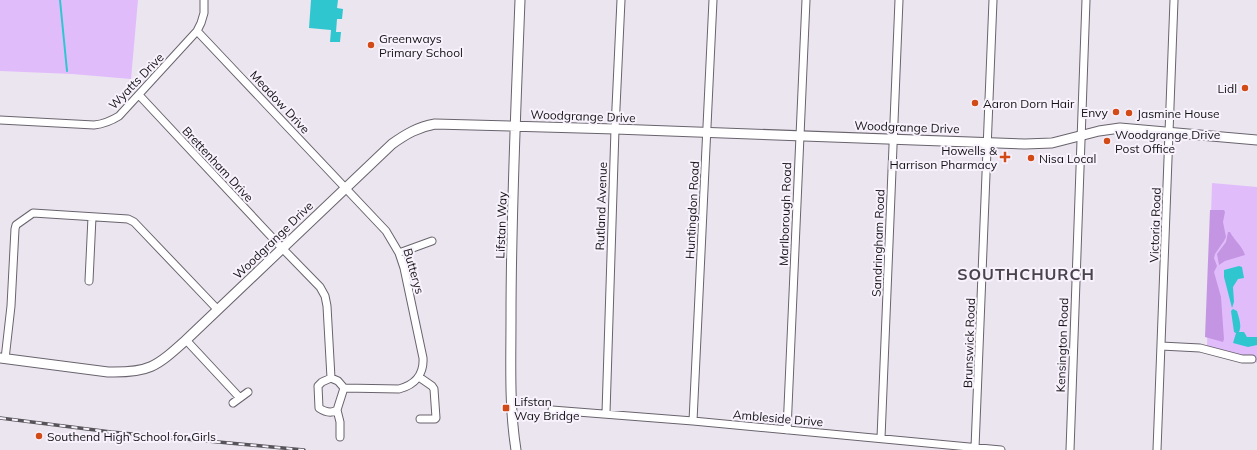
<svg xmlns="http://www.w3.org/2000/svg" width="1257" height="450" font-family="Mulish,sans-serif">
  <rect width="100%" height="100%" fill="#ebe5f0"/>
  <path fill="#e1bcfb" d="M0,0H138L131,79L72,74L0,71Z
    M1212,183L1257,187V363L1255,362V356L1241,357L1207,347Z"/>
  <path fill="#c495e3" d="M1210,210H1224L1225,212L1223,222L1226,237L1224,241L1215,254L1214,258L1217,266L1214,272L1221,297L1224,339L1223,342L1205,337Z
    M1228,232H1230C1234,240 1243,247 1245,255L1225,261L1219,265L1217,254L1226,242Z"/>
  <path fill="#30c6d0" d="M311,0H338L337,8L343,9L342,19H337L336,32H341L340,42H330L331,30L309,28Z
    M1239,266L1242,267L1244,278L1238,279L1233,287L1234,302L1232,308L1224,277V270Z
    M1233,309L1237,311C1239,318 1242,326 1239,332H1244L1247,337H1257V345L1248,347L1233,343L1236,333L1234,332L1231,311Z"/>
  <g fill="none" stroke-linecap="round" stroke-linejoin="round">
    <path stroke="#30c6d0" stroke-width="2" d="M60,0L67,71"/>
    <g stroke="#69636d" stroke-width="9">
      <path id="minor" d="M139,95L282,248L320,287L325,296L327,306L331,378L338,381L344,388L399,389C415,385 424,374 423,358L404,268L399,253L386,231L197,31
        M0,120L94,125C104,124 111,121 119,116L197,31L201,23L204,13V0
        M399,253L432,241
        M89,281L92,217
        M186,340L240,398
        M1161,346L1200,348L1242,359H1252
        M5,359L11,306L15,229L16,225L33,213L128,219L134,222L218,310
        M419,377L432,386L434,389L436,418L435,419H420
        M331,378L322,382L318,386L319,408C325,412 331,414 337,410L344,388
        M233,403L248,392
        M337,410L340,422V437
        M552,410L693,421L1001,450
        M606,413L615,129L621,0
        M693,421L713,0
        M787,430L806,0
        M881,438L899,0
        M975,448L993,0
        M1070,450L1086,0
        M1157,450L1174,0"/>
    </g>
    <g stroke="#69636d" stroke-width="11">
      <path id="tertiary" d="M0,358L108,372C149,373 156,367 186,340L392,144C406,134 418,127 435,124L615,129L1025,144L1052,143L1099,131L1120,128L1257,140
        M516,450C509,406 511,361 511,317C511,212 516,106 520,0"/>
    </g>
    <use href="#minor" stroke="#fff" stroke-width="7"/>
    <use href="#tertiary" stroke="#fff" stroke-width="9"/>
    <g stroke="#565359" stroke-width="3.5">
      <path id="rail" d="M0,418L111,432L304,450"/>
    </g>
    <use href="#rail" stroke="#f8f2fd" stroke-width="2" stroke-dasharray="6" stroke-linecap="butt"/>
  </g>
  <g fill="#d24b17" stroke="#f8f2fd" stroke-width="1.5">
    <circle cx="371" cy="45" r="4"/>
    <circle cx="1245" cy="88" r="4"/>
    <circle cx="975" cy="103" r="4"/>
    <circle cx="1116" cy="112" r="4"/>
    <circle cx="1129" cy="113" r="4"/>
    <circle cx="1107" cy="141" r="4"/>
    <path d="M1003 151h4v4h4v4h-4v4h-4v-4h-4v-4h4z"/>
    <circle cx="1031" cy="158" r="4"/>
    <rect x="502" y="404" width="8" height="8" rx="2"/>
    <circle cx="39" cy="436" r="4"/>
  </g>
  <g text-anchor="middle" dominant-baseline="central" stroke-width="4" stroke-linejoin="round" paint-order="stroke">
    <g font-size="12" fill="#151317" stroke="#f8f2fd" text-anchor="start">
      <text x="379" y="38">Greenways<tspan x="379" dy="14">Primary School</tspan></text>
      <text x="1237" y="88" text-anchor="end">Lidl</text>
      <text x="983" y="103">Aaron Dorn Hair</text>
      <text x="1108" y="112" text-anchor="end">Envy</text>
      <text x="1137" y="113">Jasmine House</text>
      <text x="1115" y="134">Woodgrange Drive<tspan x="1115" dy="14">Post Office</tspan></text>
      <text x="997" y="150" text-anchor="end">Howells &amp;<tspan x="997" dy="14">Harrison Pharmacy</tspan></text>
      <text x="1039" y="158">Nisa Local</text>
      <text x="514" y="401">Lifstan<tspan x="514" dy="14">Way Bridge</tspan></text>
      <text x="47" y="436">Southend High School for Girls</text>
    </g>
    <g font-size="12" fill="#151317" stroke="#f8f2fd">
      <text transform="translate(136 81) rotate(-46)">Wyatts Drive</text>
      <text transform="translate(280 102) rotate(47)">Meadow Drive</text>
      <text transform="translate(583 116) rotate(2)">Woodgrange Drive</text>
      <text transform="translate(907 127) rotate(2)">Woodgrange Drive</text>
      <text transform="translate(218 164) rotate(47)">Brettenham Drive</text>
      <text transform="translate(601 206) rotate(-88)">Rutland Avenue</text>
      <text transform="translate(692 210) rotate(-87)">Huntingdon Road</text>
      <text transform="translate(785 214) rotate(-88)">Marlborough Road</text>
      <text transform="translate(501 225) rotate(-88)">Lifstan Way</text>
      <text transform="translate(1155 225) rotate(-88)">Victoria Road</text>
      <text transform="translate(273 240) rotate(-44)">Woodgrange Drive</text>
      <text transform="translate(878 243) rotate(-88)">Sandringham Road</text>
      <text transform="translate(414 271) rotate(74)">Butterys</text>
      <text transform="translate(969 343) rotate(-88)">Brunswick Road</text>
      <text transform="translate(1062 345) rotate(-88)">Kensington Road</text>
      <text transform="translate(778 418) rotate(5)">Ambleside Drive</text>
    </g>
    <g font-size="16" font-weight="bold" letter-spacing="1" fill="#48434c" stroke="#f8f2fd">
      <text x="1026" y="274">SOUTHCHURCH</text>
    </g>
  </g>
</svg>
